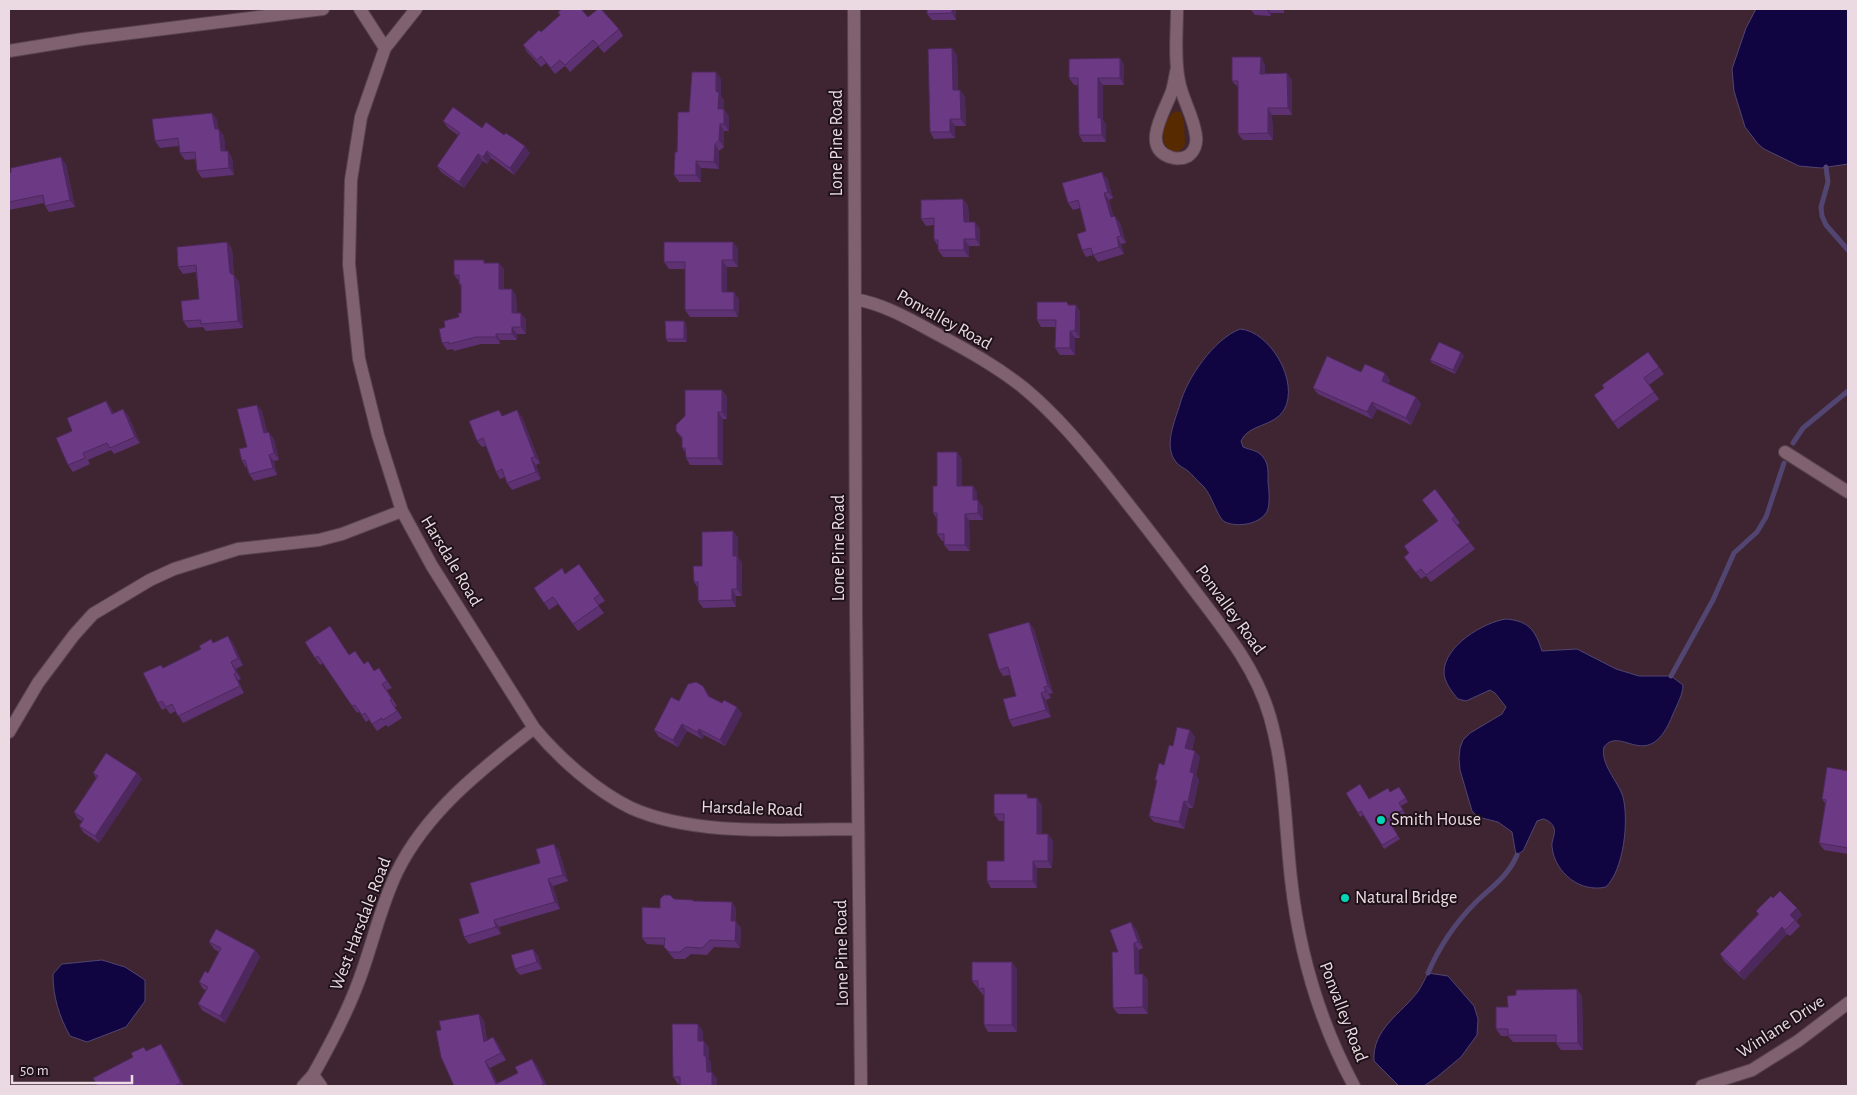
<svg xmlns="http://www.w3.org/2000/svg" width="1857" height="1095" font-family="'Alegreya Sans',sans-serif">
  <rect width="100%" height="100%" fill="#3f2532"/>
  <path fill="#582a00" d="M1176,111L1181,112L1184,122L1185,145L1179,152C1156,153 1161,118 1176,111Z"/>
  <path fill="#100540" stroke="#524571" d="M1756,9H1848V164L1821,168L1799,166L1764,149L1758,144L1745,127L1734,91L1732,69L1746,28Z
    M1240,329C1270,331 1300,382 1284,410C1274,427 1248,424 1241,441L1243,447C1250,450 1258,450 1263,457C1269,464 1268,473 1268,482C1269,491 1270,500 1268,509C1263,524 1238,528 1225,522C1217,518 1212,493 1201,484C1196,480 1193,475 1188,471C1184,468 1179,466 1176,462C1163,446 1175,421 1180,404C1187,378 1214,339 1240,329Z
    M1506,619C1529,621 1535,630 1542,651L1577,649L1616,669L1639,676H1671L1683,685C1683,694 1677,705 1673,714C1649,776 1621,724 1604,747C1600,764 1618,781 1623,797C1629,821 1624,869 1606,887C1580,893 1555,873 1552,847C1551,841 1556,834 1554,828C1552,823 1548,820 1543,819L1537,821L1523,851L1516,855L1512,832L1498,822L1478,817L1472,811L1460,770L1459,758L1460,748L1463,740L1470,733L1502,714L1506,707L1495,693L1490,690L1466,701L1458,699C1452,692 1444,682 1444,672C1444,646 1484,622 1506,619Z
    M102,960L125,967L145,980V1001L126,1027L87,1042L70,1036C59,1016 53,997 53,974L62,964Z
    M1428,973L1448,976L1474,1006L1478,1019L1477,1035L1461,1057L1437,1077L1424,1086H1399L1374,1061C1372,1028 1402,1014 1419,990C1422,985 1425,979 1428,973Z"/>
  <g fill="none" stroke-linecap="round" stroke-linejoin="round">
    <path stroke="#524571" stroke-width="5" d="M1826,167L1828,182L1821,207L1822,216L1826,225L1848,250
      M1793,443L1803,428L1848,391
      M1671,676L1713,600L1734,553L1757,532L1766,517L1784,463
      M1428,973C1440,945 1455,923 1476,902C1492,887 1509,875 1517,855"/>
    <g stroke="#58424e" stroke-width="14">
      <path id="minor" d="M360,9L385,48L361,117L351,180L349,264L359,359L378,435L402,511L432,566L534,728C559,758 596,791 631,808C696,837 788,829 858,829
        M854,9L856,613L861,1086
        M385,48L416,9
        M9,51L83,39L323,9
        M1177,68C1175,76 1174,84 1172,91C1166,109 1140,147 1170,157C1175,159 1183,159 1188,156C1195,151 1197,143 1196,136C1194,117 1182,99 1179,81C1174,58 1177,32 1177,9
        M855,299C886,305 909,319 937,334C967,350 998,367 1025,389C1056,415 1081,445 1106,476C1133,510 1159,543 1185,578C1217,621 1255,664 1270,717C1285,769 1285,825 1291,879C1299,952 1319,1021 1354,1086
        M1785,452L1848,492
        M9,732L38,683L74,635L93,614L150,580L174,569L238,549L319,540L342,534L402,511
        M303,1086L313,1075
        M321,1086L313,1075C330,1045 346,1015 358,983C372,947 380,907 397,872C426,812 483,768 534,728
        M1702,1086L1752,1070L1798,1041L1848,1003"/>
    </g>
    <use href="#minor" stroke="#7f6170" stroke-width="12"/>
  </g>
  <path fill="#5d3172" d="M927,9H956V20H932L927,14Z
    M1250,9H1284V13H1271V16L1255,15Z
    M588,17L619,29L623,36L604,53L598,46L570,72L565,66L555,74L546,63L541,67L527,52L523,45L541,32Z
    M957,55L958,90H960L965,97L966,126H955V138L934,139L930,132Z
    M1120,58L1124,65V85H1103V120L1106,125V142H1083L1079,135L1078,85H1074L1069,78Z
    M1265,64V73L1292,80V115H1272L1273,140H1243L1238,134V87L1232,81Z
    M721,79V96L724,100L723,109L729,116V131H724V147L719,151V169L701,168V182H679L674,175L677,152L689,112Z
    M212,113L217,120L218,129L224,136L225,151H228L232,158L234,175L202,178L197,171L196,159L185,160L180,153L179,146L160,148L155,141Z
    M443,121L482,128L530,153L514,175L491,158L487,164L483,161L464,188L441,172L437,166L458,135L448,128Z
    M66,164L75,207L49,212L45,206L44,203L9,210V173Z
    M1107,178L1113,198L1109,200L1113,216L1120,223L1126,243L1121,244L1124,254L1098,262L1093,255L1086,257L1082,250L1086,231L1080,208L1073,210L1068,203Z
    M963,199L968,206L969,222L980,229V246H969V257H943L938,250V246L934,240V225L926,226L921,219Z
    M227,242L232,249L234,275L239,282L243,328L206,331L203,327L188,328L183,321L199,299L196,272L183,274L178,267Z
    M733,242L738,249V267H727V292H734L739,299L738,317H690L685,310V269H669L664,262Z
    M486,263L504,269V289L516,295L517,313L526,319V334H517V340H500V344H481L454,351L453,349L447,350L442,343L445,327L459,317L461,313V287L459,284V281L454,275Z
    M1067,302L1069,305H1076L1080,312V338H1075V355H1060L1055,348L1056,327H1041L1037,320Z
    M684,321L686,324L687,342H668L666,339Z
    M1648,352L1664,374L1649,385L1659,399L1618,429L1594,395L1604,388Z
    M1464,356L1455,374L1432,363L1430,360Z
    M1361,372L1385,373L1390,380L1388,384L1416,397L1421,404L1411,425L1377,409L1372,419L1318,394L1313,388Z
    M722,390L727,397V419H723V465H690L686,458V453L682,448V439L676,431Z
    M111,408L113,413L128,415L140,443L114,454L111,450L88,460L90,464L73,472L68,465L72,431Z
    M262,411L267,432L274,439L279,460L274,461L277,475L254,481L249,474L247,468H246L242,461L247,447Z
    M503,416L522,417L540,463L536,465L541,479L512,490L507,483L505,477L500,479L496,472L486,446L482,447L477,441Z
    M962,459V486H973L977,492V500L983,507V520H969L970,551H949L944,545V541H942L937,534V519L933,513L937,486Z
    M1435,489L1460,523L1457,525L1475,549L1431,582L1426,576L1421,579L1409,564V553L1437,521Z
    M733,531L738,538V557L742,563V596H736V607L703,608L698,601V588L694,582L702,566Z
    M579,564L605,601L598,605L604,613L578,631L558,604L549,610L534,588L565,574Z
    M1034,629L1053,693L1049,694L1051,698L1046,700L1051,717L1013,727L1009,720L1016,696L1010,675L1003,676L999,670Z
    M305,642L349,655L364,664L374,671L379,668L392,688L387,690L397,706L395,707L402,718L388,727L386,725L377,731L369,720L366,722L359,712L357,713L323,663L320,665Z
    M214,643H233L243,665L236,669L241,679L238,680L244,693L183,723L176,711L170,714L166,708L162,710L158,703L163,668Z
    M703,686L710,697L722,703L737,707L742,714L725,746L704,735L702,739L687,731L678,747L659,737L654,730L679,701Z
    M1195,737L1192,750L1195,751L1200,757L1196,775L1199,780L1193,808H1189L1184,829L1154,822L1149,816L1157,782L1155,780L1164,765L1173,746Z
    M1848,771V854L1824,850L1819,843L1826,805L1822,799Z
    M93,773H137L142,779L99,843L84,833L79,826L82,821L78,819L74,812L96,778Z
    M1399,787L1408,802L1401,806L1405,814L1390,823L1400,839L1384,849L1363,815L1360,817L1358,813L1370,799L1390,792Z
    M1027,794L1029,798L1042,805V834H1048L1053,841L1052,868H1037V888H991L987,881L1004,861V821H999L994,814Z
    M559,851L568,881L553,886L560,909L499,927L501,934L469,944L464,937L479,913L540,863Z
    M1773,898L1797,908L1802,915L1796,921L1800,926L1790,936L1787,934L1744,980L1724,961L1720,954L1758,914L1756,911Z
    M674,899L694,901L732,902L736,909V922L741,928L740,948L714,947L707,955L691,954L685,959H674L664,947V945L647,944L642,938L660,908Z
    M1136,929L1143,948L1139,950V974H1143L1148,980V1014H1118L1113,1008L1118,952Z
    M209,942L255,950L260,957L225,1023L203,1011L198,1004L206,990L203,989L199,982L208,973L219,952L214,949Z
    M533,949L538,956L542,969L520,975L515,969Z
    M1017,969V1032H988L984,1025V995H983L972,981Z
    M1582,996L1583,1050H1561L1556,1043V1042H1513L1508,1036H1501L1496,1029L1508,1007Z
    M479,1014L484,1021L487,1040L493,1037L498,1044L506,1060L490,1068L497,1083L518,1073L532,1059L537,1066L547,1086H454L441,1030Z
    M703,1031V1041L709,1047V1059L711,1063V1072L717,1079L678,1084L673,1077Z
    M147,1051H166L184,1086H95Z"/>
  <path fill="#4c285c" d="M952,9H956V20L952,13Z
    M1266,9H1268L1271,13V16Z
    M952,48L957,55L958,97L953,90Z
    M1261,57L1265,64V80L1260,74Z
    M1120,58L1124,65V85L1120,78Z
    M716,72L721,79V96L724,100L723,116L718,109L716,91Z
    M1287,73L1292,80V115L1288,108Z
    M1098,78L1103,85V120L1106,125V142L1102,135L1098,118Z
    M960,90L965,97L966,126L961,119Z
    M1268,108L1272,115L1273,140L1268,133Z
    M724,109L729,116V131L724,124Z
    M212,113L217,120L220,136L215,129Z
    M950,119L955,126V138L950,132Z
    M720,124L724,131V147L719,140Z
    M219,129L224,136L226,158L221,151Z
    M715,144L719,151V169L714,162Z
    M525,146L530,153L514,175L510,168Z
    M228,151L232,158L234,175L229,168Z
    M487,151L491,158L487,164L483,157Z
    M478,154L483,161L464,188L459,182Z
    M61,157L66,164L75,207L70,200Z
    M696,161L701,168V182L696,175Z
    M1102,172L1107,178L1113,198L1108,192Z
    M1104,193L1109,200L1116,224L1111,217Z
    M963,199L968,206L969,229L964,222Z
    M1115,216L1120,223L1126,243L1121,236Z
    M975,222L980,229V246L976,239Z
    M1117,237L1121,244L1124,254L1119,247Z
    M964,239L969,246V257L964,250Z
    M227,242L232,249L234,280L230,273Z
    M733,242L738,249V267L733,260Z
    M722,260L727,267V299L722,292Z
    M499,263L504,269V296L499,289Z
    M234,275L239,282L243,328L238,321Z
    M512,289L516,295L517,319L512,313Z
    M734,292L739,299L738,317L734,310Z
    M1076,305L1080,312V338L1075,331Z
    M521,313L526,319V334L521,327Z
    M684,321L686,324L687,342L684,339Z
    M512,327L517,334V340L512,334Z
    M1070,331L1075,338V355L1070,348Z
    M496,334L500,340V344L496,337Z
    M1461,352L1464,356L1455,374L1453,370Z
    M1385,373L1390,380L1386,388L1382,381Z
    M722,390L727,397V419L722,412Z
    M1416,397L1421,404L1411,425L1406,418Z
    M106,401L111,408L116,420L112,414Z
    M1372,402L1377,409L1372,419L1367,412Z
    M257,405L262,411L269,440L264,433Z
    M123,409L128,415L140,443L135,437Z
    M517,410L522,417L540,463L535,457Z
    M718,412L723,419V465L718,458Z
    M269,432L274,439L279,460L274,453Z
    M957,452L962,459V493L957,486Z
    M269,455L274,461L277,475L273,468Z
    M531,458L536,465L541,479L536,472Z
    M973,486L977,492V507L973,500Z
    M978,500L983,507V520L978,513Z
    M965,514L969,520L970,551L965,545Z
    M733,531L738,538V557L742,563V596L737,589L733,556Z
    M732,589L736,596V607L732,600Z
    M1029,622L1034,629L1053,693L1048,686Z
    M228,636L233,643L243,665L238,658Z
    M231,662L236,669L241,679L236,672Z
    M234,674L238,680L244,693L240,686Z
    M1044,687L1049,694L1051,698L1046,691Z
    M1041,693L1046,700L1051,717L1046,710Z
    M737,707L742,714L725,746L720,740Z
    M682,724L687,731L678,747L673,740Z
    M699,729L704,735L702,739L697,732Z
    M1190,730L1195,737L1190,755L1185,748Z
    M1195,751L1200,757L1196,775L1199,780L1193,808L1188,802L1190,772Z
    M137,773L142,779L99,843L95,836Z
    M1037,798L1042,805V841L1037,834Z
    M1184,801L1189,808L1184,829L1179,822Z
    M1048,834L1053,841L1052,868L1048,861Z
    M554,844L559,851L568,881L563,875Z
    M1033,861L1037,868V888L1033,881Z
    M548,879L553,886L560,909L555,902Z
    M732,902L736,909V922L741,928L740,948L735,941L731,921Z
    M1797,908L1802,915L1796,921L1790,915Z
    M494,920L499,927L501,934L496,927Z
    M1131,922L1136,929L1143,948L1138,942Z
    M1782,927L1787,934L1744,980L1739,973Z
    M1134,943L1139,950V980L1135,974Z
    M533,949L538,956L542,969L537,962Z
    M255,950L260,957L225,1023L220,1016Z
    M1012,962L1017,969V1032L1012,1025Z
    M1143,974L1148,980V1014L1143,1007Z
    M1577,989L1582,996L1583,1050L1578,1043Z
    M479,1014L484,1021L488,1048L484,1042Z
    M698,1024L703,1031V1048L698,1041Z
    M493,1037L498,1044L506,1060L501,1053Z
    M704,1041L709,1047V1059L711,1063L712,1079L707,1072L704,1056Z
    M161,1044L166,1051L184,1086L181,1083Z
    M532,1059L537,1066L547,1086H545L544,1084Z
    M485,1061L490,1068L499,1086L496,1084Z
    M712,1072L717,1079V1086H712Z"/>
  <path fill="#6c3984" stroke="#4c285c" d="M562,9H581L588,17L598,9H601L619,29L599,46L593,40L565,65L560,60L551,68L541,56L537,60L523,45L539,30L541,32L560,15L558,12Z
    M927,9H952V13L927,14Z
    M952,48L953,90H960L961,119H950V132H930L928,49Z
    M1232,57H1261L1260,74L1287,73L1288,108H1268V133L1238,134V81H1232Z
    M1120,58V78H1098V118H1101L1102,135H1079L1078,78H1069V59Z
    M692,72H716V91L719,93L718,109H724V124H720L719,140L715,144L714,162L696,161V175H674L675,152H677L678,112H689Z
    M453,107L482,128L486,122L504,135L506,133L525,146L510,168L487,151L483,157L478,154L459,182L437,166L460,133L443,121Z
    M212,113L215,129H219L221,151H228L229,168L197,171L195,152L180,153L178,138L155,141L152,119Z
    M61,157L70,200L45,206L43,195L9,202V173L11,172V168Z
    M1102,172L1108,192L1104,193L1111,217L1115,216L1121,236L1117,237L1119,247L1093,255L1091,248L1082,250L1077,234L1086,231L1078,200L1068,203L1062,183Z
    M963,199L964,222H975L976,239H964V250H938V240H934V218L921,219V200Z
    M227,242L230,273L234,275L238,321L201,324V320L183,321L181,301L199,299L196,265L178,267L177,247Z
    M664,242H733V260H722V292H734V310H685V262H664Z
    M454,260H484V263H499V289H512V313H521V327H512V334H496V337H476L449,344V342L442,343L439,329L445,327L444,321L459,317L458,313H461V284H459V275H454Z
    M1037,302H1067L1068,305H1076L1075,331H1070V348H1055L1056,320H1037Z
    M665,321H684V339H666Z
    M1439,342L1461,352L1453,370L1430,360Z
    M1648,352L1659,367L1644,378L1654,392L1613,422L1594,395L1604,388L1602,385Z
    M1327,356L1361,372L1365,364L1385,373L1382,381L1416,397L1406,418L1372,402L1367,412L1313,388Z
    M685,390H722V412H718V458H686L685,448H682V437L676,431V425L685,416Z
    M106,401L112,414L123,409L135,437L110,448L107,443L83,453L85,458L68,465L56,438L72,431L67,418Z
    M257,405L264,433L269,432L274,453L269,455L273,468L249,474L245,460L242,461L239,449L247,447L237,409Z
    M499,410L502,416L517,410L535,457L531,458L536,472L507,483L502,469L496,472L483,438L477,441L469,421Z
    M937,452H957V486H973V500H978V513L965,514V545H944V534H937V513H933V486H937Z
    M1435,489L1455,516L1452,519L1470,542L1426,575L1421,569L1416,573L1404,557L1409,553L1404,546L1438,521L1422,500Z
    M733,531V556H737V589H732V600L698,601V582H694L693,566H702V532Z
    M579,564L600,594L594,598L599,606L573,624L553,597L544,603L534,588L562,568L565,574Z
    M1029,622L1048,686L1044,687L1046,691L1041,693L1046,710L1009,720L1003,699L1016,696L1008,667L999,670L988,634Z
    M330,626L349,655L355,651L364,664L368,661L374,671L379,668L387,681L382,684L392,699L390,700L397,711L383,720L382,718L372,724L365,713L362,715L355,705L352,706L318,656L315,658L305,642Z
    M228,636L238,658L231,662L236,672L234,674L240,686L178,716L172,704L166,707L162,701L158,703L143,673L161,665L163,668L201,649L199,646L211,639L213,643Z
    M696,682L703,686L708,696L722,703L724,700L737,707L720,740L699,729L697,732L682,724L673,740L654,730L671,697L679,701L688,684Z
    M1177,727L1190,730L1185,748L1195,751L1190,772L1194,773L1188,802L1184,801L1179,822L1149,816L1157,780H1155L1159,763L1164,765L1169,745L1173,746Z
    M106,753L137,773L95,836L79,826L84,819L74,812L98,776L93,773Z
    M1827,767L1848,771V848L1819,843L1826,800L1822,799Z
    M1360,784L1369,799L1388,788L1390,792L1399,787L1406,798L1399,803L1403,810L1388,819L1398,836L1382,845L1361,811L1358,813L1346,793Z
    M994,794H1027V798H1037V834H1048V861H1033V881H987V861H1004V814H994Z
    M554,844L563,875L548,879L555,902L494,920L496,927L464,937L459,919L479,913L470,883L540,863L536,849Z
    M1780,891L1797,908L1790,915L1795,920L1785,930L1782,927L1739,973L1720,954L1759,914L1756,911L1771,896L1773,898Z
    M664,895H670L674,899L693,900V901L732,902L731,921H736L735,941L710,940L702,948L686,947L680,952H669L664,947L665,938H642V907L660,908V899Z
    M1131,922L1138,942L1134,943L1135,974H1143V1007L1113,1008L1112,952H1118L1110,930Z
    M216,929L255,950L220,1016L198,1004L208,987L199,982L205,971L208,973L221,948L209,942Z
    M533,949L537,962L515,969L511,955Z
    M972,962H1012V1025H984V988L978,989V981H972Z
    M1577,989L1578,1043H1556V1035H1508V1029H1496V1007H1508L1507,996L1516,995V990Z
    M479,1014L484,1042L493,1037L501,1053L485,1061L496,1084L518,1073L515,1067L532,1059L544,1084L540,1086H454L441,1057L436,1031L441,1030L439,1021Z
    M672,1024H698V1041H704V1056H706L707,1072H712V1086H680V1077H673Z
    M161,1044L181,1083L175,1086H95L97,1085L93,1078L133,1057L131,1053L144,1047L146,1051Z"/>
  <g fill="#04d5b6" stroke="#1e1218" stroke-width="2">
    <circle cx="1381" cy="820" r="5"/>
    <circle cx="1345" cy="898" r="5"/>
  </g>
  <g text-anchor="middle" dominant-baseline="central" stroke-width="4" stroke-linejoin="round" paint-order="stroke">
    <g font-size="18" fill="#ebdae2" stroke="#1e1218">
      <text transform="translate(837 143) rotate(-90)">Lone Pine Road</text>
      <text transform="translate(944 320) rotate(29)">Ponvalley Road</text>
      <text transform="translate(839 548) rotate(-90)">Lone Pine Road</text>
      <text transform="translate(451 561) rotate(59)">Harsdale Road</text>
      <text transform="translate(1230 610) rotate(54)">Ponvalley Road</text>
      <text transform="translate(752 809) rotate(2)">Harsdale Road</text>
      <text transform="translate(361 924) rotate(-69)">West Harsdale Road</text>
      <text transform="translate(842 953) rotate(-91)">Lone Pine Road</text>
      <text transform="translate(1343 1012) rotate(69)">Ponvalley Road</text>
      <text transform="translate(1781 1027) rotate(-33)">Winlane Drive</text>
    </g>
    <g font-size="18" fill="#ebdae2" stroke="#1e1218" text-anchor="start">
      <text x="1391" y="820">Smith House</text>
      <text x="1355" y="898">Natural Bridge</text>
    </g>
  </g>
  <rect width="1857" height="1095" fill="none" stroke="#ebdae2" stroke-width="20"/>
  <path d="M12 1075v8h120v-8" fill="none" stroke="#ebdae2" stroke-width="2.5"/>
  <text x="20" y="1075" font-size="15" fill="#ebdae2" stroke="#1e1218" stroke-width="4" paint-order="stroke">50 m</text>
</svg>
